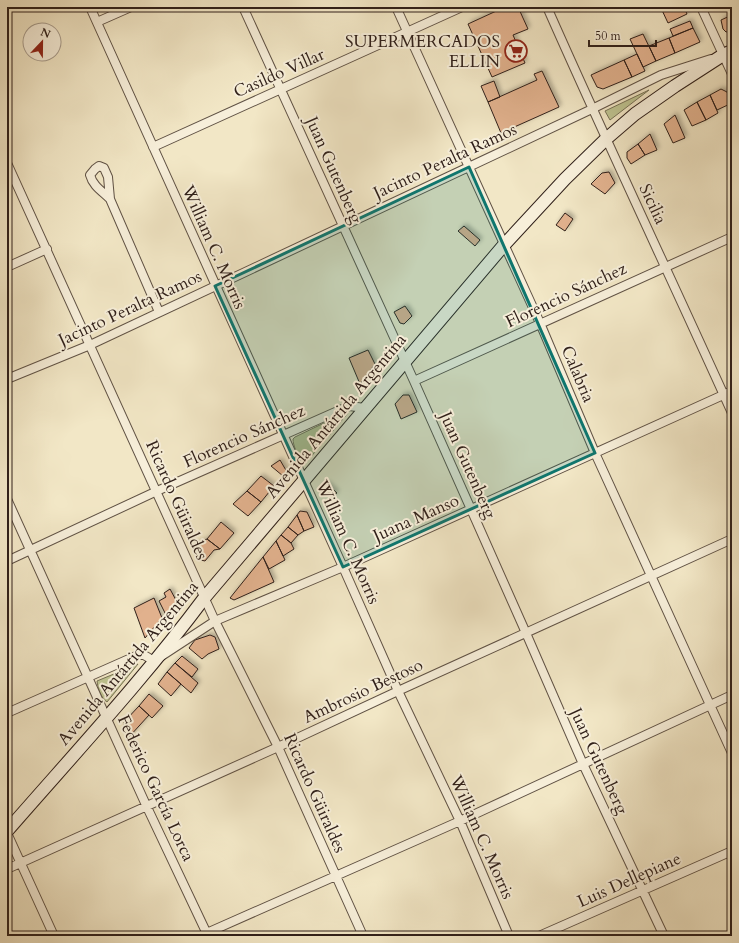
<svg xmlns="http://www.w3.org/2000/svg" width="739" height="943" font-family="Cardo,serif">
  <defs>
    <filter id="shadow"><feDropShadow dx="2.5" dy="-2.5" stdDeviation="2" flood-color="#0004"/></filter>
  </defs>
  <rect width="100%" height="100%" fill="#f2e7c6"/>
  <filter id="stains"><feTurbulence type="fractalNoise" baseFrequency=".005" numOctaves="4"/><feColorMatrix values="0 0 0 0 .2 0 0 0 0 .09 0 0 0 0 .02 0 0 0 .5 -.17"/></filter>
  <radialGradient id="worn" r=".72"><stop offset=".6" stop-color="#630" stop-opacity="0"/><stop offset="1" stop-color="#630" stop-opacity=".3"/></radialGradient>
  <path fill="#bfc491" stroke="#787256" d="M649,90L610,120L605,111Z
    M347,412L348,413L309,459L302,460C297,455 293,445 293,439L295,437Z
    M138,664L107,702C101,698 98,689 97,681Z"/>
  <path fill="#e1b18d" stroke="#30201a" filter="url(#shadow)" d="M505,7H518L528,29L513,35L525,63L492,77L468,24Z
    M664,7H684L687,14L668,23L661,8Z
    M732,15V31L726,32L723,29L721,20Z
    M690,21L693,28L673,36L670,29Z
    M693,28L700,42L675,53L669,38Z
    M643,34L656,61L643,67L630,39Z
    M669,38L675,53L656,61L649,46Z
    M637,54L645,71L632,77L624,60Z
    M624,60L632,77L603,89L597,87L591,75Z
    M542,71L559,107L501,133L488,102L537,80L534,74Z
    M494,81L500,97L488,102L481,86Z
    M721,89L727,92L732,103L717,110L710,95Z
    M710,95L718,113L706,120L697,102Z
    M697,102L706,120L692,126L684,110Z
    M675,115L685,138L673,143L664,124Z
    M650,134L657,150L645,155L638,144Z
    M638,144L645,155L631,164L627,158V152Z
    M609,172L615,183L605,194L591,184L602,173Z
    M565,213L573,219L565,231L556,225Z
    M464,226L480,240L475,246L458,231Z
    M405,306L412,316L404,324L400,323L394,312Z
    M368,350L375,364L360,384L349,358Z
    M403,395H409L417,412L401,419L395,404Z
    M280,460L287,472L283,476L271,466Z
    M261,476L274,486L261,502L247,491Z
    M326,483L337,493L331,497L323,495L321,488Z
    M247,491L261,502L248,516L233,504Z
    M300,511L307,512L314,527L304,531L297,515Z
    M297,515L304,531L298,535L288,527Z
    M221,522L234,533L220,549L207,539Z
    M288,527L298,535L291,543L281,535Z
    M281,535L291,543L294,549L283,556L276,541Z
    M207,539L220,549L214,550L205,561L201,560L193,546Z
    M276,541L285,560L269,569L263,557Z
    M263,557L274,582L234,600L230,598Z
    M170,589L177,602L166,615L159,601L166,597L164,593Z
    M154,598L162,618L145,638L134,608Z
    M210,635L215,637L219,649L208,654L202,659L189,648L195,640Z
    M182,656L198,669L192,677L175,663Z
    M175,663L198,683L191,693L167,672Z
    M167,672L181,684L171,696L158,684Z
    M149,694L163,706L152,718L139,706Z
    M139,706L149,715L129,737L124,729V722Z"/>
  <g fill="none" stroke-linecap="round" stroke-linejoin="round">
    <g stroke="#605245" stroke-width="10">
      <path id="minor" d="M90,7L343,567L398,691L460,821L509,936
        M243,7L414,381L526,633L583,764L664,936
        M396,7L540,323L595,453L732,753
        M547,7C607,143 671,278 732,413
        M701,7L732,74
        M97,22L131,7
        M153,147L462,7
        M7,163L215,621L278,747L363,936
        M110,199C102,191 93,186 90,175L95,169L99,166L104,168L108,177L110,199L159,312
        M7,267L47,249
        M7,379L90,345L592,109L661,75L711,59
        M414,381L732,237
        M7,499L146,805L208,936
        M7,561L157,491L349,406L365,408
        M7,713L138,655H144L154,661L215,621L343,567L732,391
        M7,833L54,936
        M7,869L278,747L398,691L732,539
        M200,936L460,821L732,695
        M539,936L732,851"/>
    </g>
    <g stroke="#30201a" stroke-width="14">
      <path id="secondary" d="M7,831C74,754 144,679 205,597L504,245L565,179L606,139L635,114L675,86L723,55L732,51"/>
    </g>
    <use href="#minor" stroke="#f7efda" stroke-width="8"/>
    <use href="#secondary" stroke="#f7efda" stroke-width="12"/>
  </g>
  <path fill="#0f766e" fill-opacity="0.2" stroke="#0f766e" stroke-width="3" stroke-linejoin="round" d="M469,167L595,453L343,567L215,286Z"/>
  <defs>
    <g id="supermarket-ring" transform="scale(1.15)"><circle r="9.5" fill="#f7efda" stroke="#8f2418" stroke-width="1.5"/><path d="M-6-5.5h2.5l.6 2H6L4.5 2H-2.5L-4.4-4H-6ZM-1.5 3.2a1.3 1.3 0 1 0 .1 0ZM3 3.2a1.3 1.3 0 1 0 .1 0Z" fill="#8f2418"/></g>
  </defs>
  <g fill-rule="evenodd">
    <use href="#supermarket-ring" x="516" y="51"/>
  </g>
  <g text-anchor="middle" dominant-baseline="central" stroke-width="4" stroke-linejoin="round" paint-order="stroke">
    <g font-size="17" fill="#30201a" stroke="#f7efda" text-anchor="end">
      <text x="500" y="41">SUPERMERCADOS<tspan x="500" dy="20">ELLIN</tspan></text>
    </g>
    <g font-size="17" fill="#30201a" stroke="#f7efda">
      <text transform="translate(279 73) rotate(-24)">Casildo Villar</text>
      <text transform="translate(445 161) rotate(-25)">Jacinto Peralta Ramos</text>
      <text transform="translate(334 170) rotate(66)">Juan Gutenberg</text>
      <text transform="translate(653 204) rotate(65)">Sicilia</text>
      <text transform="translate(214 247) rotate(66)">William C. Morris</text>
      <text transform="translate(566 295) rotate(-25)">Florencio Sánchez</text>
      <text transform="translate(130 308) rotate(-25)">Jacinto Peralta Ramos</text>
      <text transform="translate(578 374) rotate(67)">Calabria</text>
      <text transform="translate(336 416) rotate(-50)">Avenida Antártida Argentina</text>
      <text transform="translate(244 436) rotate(-24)">Florencio Sánchez</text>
      <text transform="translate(468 465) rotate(66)">Juan Gutenberg</text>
      <text transform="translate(177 500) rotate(66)">Ricardo Güiraldes</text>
      <text transform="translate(416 518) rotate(-24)">Juana Manso</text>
      <text transform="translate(348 542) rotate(66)">William C. Morris</text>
      <text transform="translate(128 663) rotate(-50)">Avenida Antártida Argentina</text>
      <text transform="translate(363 691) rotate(-25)">Ambrosio Bestoso</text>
      <text transform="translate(599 761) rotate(65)">Juan Gutenberg</text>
      <text transform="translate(156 788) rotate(65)">Federico García Lorca</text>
      <text transform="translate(315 793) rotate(66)">Ricardo Güiraldes</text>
      <text transform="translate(482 837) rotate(66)">William C. Morris</text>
      <text transform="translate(629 880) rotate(-24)">Luis Dellepiane</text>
    </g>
  </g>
  <rect width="739" height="943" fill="none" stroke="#f2e7c6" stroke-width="24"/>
  <rect x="8" y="8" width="723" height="927" fill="none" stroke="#30201a" stroke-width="2"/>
  <rect x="12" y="12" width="715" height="919" fill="none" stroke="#30201a"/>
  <g transform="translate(42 42) rotate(22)"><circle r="19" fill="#f7efda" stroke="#a79c8d"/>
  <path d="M0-3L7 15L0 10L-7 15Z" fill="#8f2418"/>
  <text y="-6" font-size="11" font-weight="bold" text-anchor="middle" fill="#30201a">N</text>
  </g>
  <path d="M589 40v6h67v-6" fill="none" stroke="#30201a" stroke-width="2"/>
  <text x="595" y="40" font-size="12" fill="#30201a" stroke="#f7efda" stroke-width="3" paint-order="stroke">50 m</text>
  <rect width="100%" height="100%" filter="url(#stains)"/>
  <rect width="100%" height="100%" fill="url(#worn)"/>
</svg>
